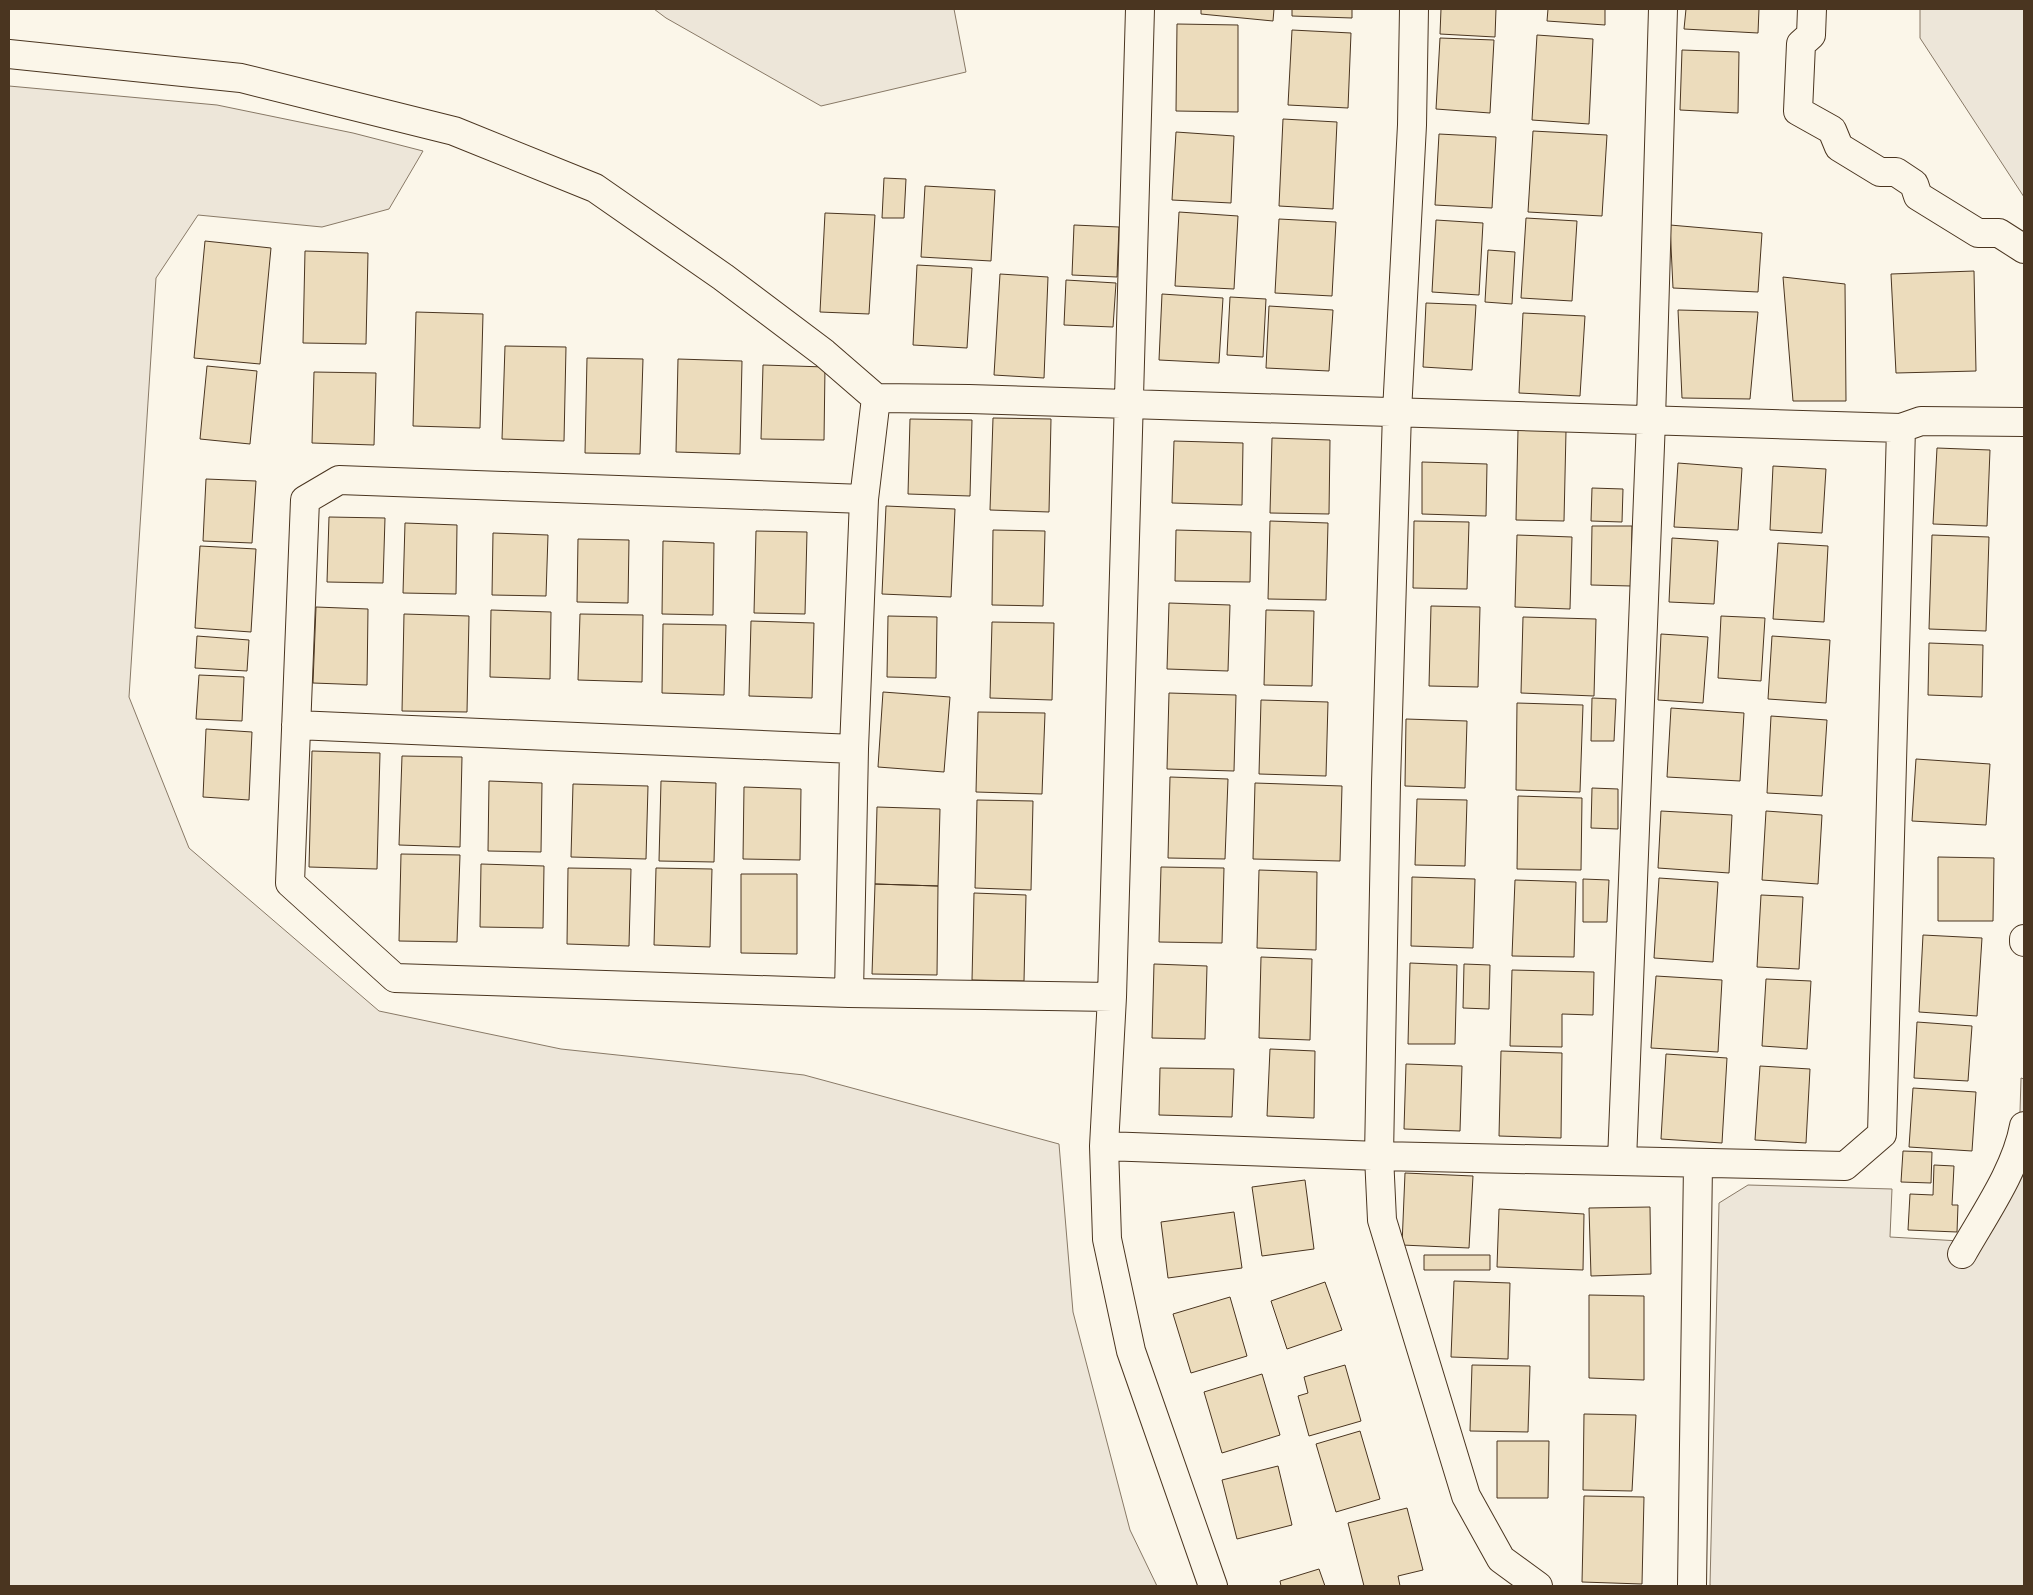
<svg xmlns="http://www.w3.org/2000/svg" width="2033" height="1595" font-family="'Playfair Display',serif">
  <rect width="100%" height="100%" fill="#fbf6e9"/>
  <path fill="#ede6d9" stroke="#887966" d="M654,9H954L966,72L821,106L666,18Z
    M1920,9H2024V197L1920,38Z
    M9,86L217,105L353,133L423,151L389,209L322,227L198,215L156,278L129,697L189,848L379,1011L561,1049L804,1075L1059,1144L1073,1312L1130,1530L1157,1586H9Z
    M2021,1078L2024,1079V1586H1712L1710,1585L1719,1203L1748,1185L1892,1189L1890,1237L1960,1241L2002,1169L2020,1112Z"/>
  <path fill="#ecdcbc" stroke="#4a3520" d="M1201,9H1274L1273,21L1201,14Z
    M1292,9H1352V18L1292,16Z
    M1441,9H1496L1495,37L1440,34Z
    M1548,9H1605V25L1547,21Z
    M1686,9H1759L1758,33L1684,29Z
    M1177,24L1238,25V112L1176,111Z
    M1292,30L1351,33L1348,108L1288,105Z
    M1537,35L1593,39L1589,124L1532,120Z
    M1440,38L1494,40L1490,113L1436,109Z
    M1682,50L1739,52L1738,113L1680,110Z
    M1283,119L1337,122L1333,209L1279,206Z
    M1533,131L1607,135L1602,216L1528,212Z
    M1176,132L1234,136L1231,203L1172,200Z
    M1439,134L1496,137L1492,208L1435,205Z
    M884,178L906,179L904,218H882Z
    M925,186L995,190L991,261L921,257Z
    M1179,212L1238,216L1234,289L1175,286Z
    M825,213L875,215L869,314L820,312Z
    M1526,218L1577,221L1572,301L1521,298Z
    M1279,219L1336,222L1332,296L1275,293Z
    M1436,220L1483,223L1479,295L1432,292Z
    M1074,225L1119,227L1117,277L1072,275Z
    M1670,225L1762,233L1758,292L1673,288Z
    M205,241L271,248L260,364L194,358Z
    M1488,250L1515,252L1512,304L1485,302Z
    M305,251L368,253L366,344L303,343Z
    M917,265L972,268L967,348L913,345Z
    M1974,271L1976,371L1896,373L1891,274Z
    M1000,274L1048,277L1044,378L994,375Z
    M1783,277L1845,284L1846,401H1793Z
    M1066,280L1116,283L1113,327L1064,325Z
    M1162,294L1223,298L1219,363L1159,360Z
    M1230,297L1266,299L1263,357L1227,355Z
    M1426,303L1476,305L1472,370L1423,367Z
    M1269,306L1333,310L1329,371L1266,368Z
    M1678,310L1758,312L1750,399L1682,398Z
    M416,312L483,314L480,428L413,426Z
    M1523,313L1585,316L1580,396L1519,393Z
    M505,346L566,347L564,441L502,439Z
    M587,358L643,359L640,454L585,453Z
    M678,359L742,361L740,454L676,452Z
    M763,365L825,367L824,440L761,439Z
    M207,366L257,371L250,444L200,439Z
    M314,372L376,373L374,445L312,443Z
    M993,418L1051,419L1049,512L990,510Z
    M910,419L972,420L970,496L908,494Z
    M1518,430L1566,431L1564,521L1516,520Z
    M1272,438L1330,440L1329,514L1270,513Z
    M1174,441L1243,443L1242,505L1172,503Z
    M1937,448L1990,450L1987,526L1933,524Z
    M1422,462L1487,464L1486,516L1422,514Z
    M1678,463L1742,468L1738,530L1674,527Z
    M1773,466L1826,469L1822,533L1770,530Z
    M206,479L256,481L252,543L203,541Z
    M1592,488L1623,489L1622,522L1591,521Z
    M886,506L955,509L951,597L882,594Z
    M329,517L385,518L383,583L327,582Z
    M1270,521L1328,523L1326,600L1268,599Z
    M1414,521L1469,522L1467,589L1413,588Z
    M405,523L457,525L456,594L403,593Z
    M1592,526H1632L1631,586L1591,585Z
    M993,530L1045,531L1043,606L992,605Z
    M1176,530L1251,532L1250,582L1175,581Z
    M756,531L807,532L805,614L754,613Z
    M493,533L548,535L546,596L492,595Z
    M1517,535L1572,537L1570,609L1515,607Z
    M1932,535L1989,537L1986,631L1929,629Z
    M1672,538L1718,541L1714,604L1669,602Z
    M578,539L629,540L628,603L577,602Z
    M663,541L714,543L713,615L662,614Z
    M1778,543L1828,546L1824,622L1773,619Z
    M200,546L256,549L251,632L195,628Z
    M1169,603L1230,605L1228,671L1167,669Z
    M1431,606L1480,607L1478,687L1429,686Z
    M316,607L368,609L367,685L313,683Z
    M491,610L551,612L550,679L490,677Z
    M1266,610L1314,611L1312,686L1264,685Z
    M404,614L469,616L467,712L402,711Z
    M580,614L643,615L642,682L578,680Z
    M888,616L937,617L936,678L887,677Z
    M1721,616L1765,618L1761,681L1718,678Z
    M1523,617L1596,619L1594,696L1521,693Z
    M751,621L814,623L812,698L749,696Z
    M992,622L1054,623L1052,700L990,698Z
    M663,624L726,625L724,695L662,693Z
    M1661,634L1708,637L1703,703L1658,700Z
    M197,636L249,640L247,671L195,668Z
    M1772,636L1830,640L1826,703L1768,699Z
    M1929,643L1983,645L1982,697L1928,695Z
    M199,675L244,677L242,721L196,719Z
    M883,692L950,697L944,772L878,767Z
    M1169,693L1236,695L1234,771L1167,769Z
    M1592,698L1616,699L1614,741H1591Z
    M1261,700L1328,702L1326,776L1259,774Z
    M1517,703L1583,705L1580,792L1516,790Z
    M1671,708L1744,713L1740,781L1667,777Z
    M978,712L1045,713L1042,794L976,792Z
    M1771,716L1827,720L1822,796L1767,793Z
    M1406,719L1467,721L1465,788L1405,786Z
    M206,729L252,732L249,800L203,797Z
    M312,751L380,753L377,869L309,867Z
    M402,756L462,757L460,847L399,845Z
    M1916,759L1990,764L1986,825L1912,821Z
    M1170,777L1228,779L1225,859L1168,858Z
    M489,781L542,783L541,852L488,851Z
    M661,781L716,783L714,862L659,861Z
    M1255,783L1342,786L1340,861L1253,859Z
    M573,784L648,786L646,859L571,857Z
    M744,787L801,789L800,860L743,859Z
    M1592,788L1618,789V829L1591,828Z
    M1518,796L1582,798L1581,870L1517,869Z
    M1417,799L1467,800L1465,866L1415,865Z
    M977,800L1033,801L1031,890L975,888Z
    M877,807L940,809L938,886L875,884Z
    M1661,811L1732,815L1729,873L1658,868Z
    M1766,811L1822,815L1818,884L1762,880Z
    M401,854L460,855L457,942L399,941Z
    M1938,857L1994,858L1993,921H1938Z
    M481,864L544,866L543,928L480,927Z
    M1161,867L1224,868L1222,943L1159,942Z
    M568,868L631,869L629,946L567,944Z
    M656,868L712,869L710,947L654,945Z
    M1259,870L1317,872L1316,950L1257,948Z
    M741,874H797V954L741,953Z
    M1412,877L1475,879L1473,948L1411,946Z
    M1659,878L1718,882L1713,962L1654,958Z
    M1583,879L1609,880L1607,922H1583Z
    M1515,880L1576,882L1574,957L1512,956Z
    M875,884L938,886L937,975L872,974Z
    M974,893L1026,895L1024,981L972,980Z
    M1761,895L1803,897L1799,969L1757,967Z
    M1923,935L1982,938L1977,1016L1919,1012Z
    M1261,957L1312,959L1310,1040L1259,1038Z
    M1410,963L1457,965L1455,1044H1408Z
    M1154,964L1207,966L1205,1039L1152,1038Z
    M1464,964L1490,965L1489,1009L1463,1008Z
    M1512,970L1594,972L1593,1015L1562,1014V1047L1510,1046Z
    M1656,976L1722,980L1718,1052L1651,1048Z
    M1766,979L1811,981L1807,1049L1762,1046Z
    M1917,1022L1972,1026L1968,1081L1914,1078Z
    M1270,1049L1315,1051L1314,1118L1267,1116Z
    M1501,1051L1562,1053L1561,1138L1499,1136Z
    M1666,1054L1727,1058L1722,1143L1661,1139Z
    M1406,1064L1462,1066L1460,1131L1404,1129Z
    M1760,1066L1810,1069L1806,1143L1755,1140Z
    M1160,1068L1234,1069L1232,1117L1159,1115Z
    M1913,1088L1976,1092L1972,1151L1909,1147Z
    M1903,1151L1932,1152L1931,1183L1901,1182Z
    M1934,1165L1954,1166L1952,1205H1958L1957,1232L1908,1230L1910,1194L1933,1195Z
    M1405,1173L1473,1176L1469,1248L1402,1245Z
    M1305,1180L1314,1249L1262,1256L1252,1187Z
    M1650,1207L1651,1274L1591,1276L1589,1208Z
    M1499,1209L1584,1214L1583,1270L1497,1267Z
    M1234,1212L1242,1268L1168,1278L1161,1222Z
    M1424,1255H1490V1270H1424Z
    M1454,1281L1510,1283L1508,1359L1451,1357Z
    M1325,1282L1342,1330L1287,1349L1271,1301Z
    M1589,1295L1644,1296V1380L1589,1378Z
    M1230,1297L1247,1356L1191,1373L1173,1314Z
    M1345,1365L1361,1421L1309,1436L1298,1396L1308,1393L1304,1377Z
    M1472,1365L1530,1366L1528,1432L1470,1431Z
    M1262,1374L1280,1435L1222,1453L1204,1392Z
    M1584,1414L1636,1415L1632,1491L1583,1490Z
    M1360,1431L1380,1499L1336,1512L1316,1444Z
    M1497,1441H1549L1548,1498H1497Z
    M1278,1466L1292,1525L1237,1539L1222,1480Z
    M1584,1496L1644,1497L1642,1584L1582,1582Z
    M1407,1508L1423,1570L1398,1576L1400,1586H1364L1348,1523Z
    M1319,1569L1325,1586H1281L1280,1581Z"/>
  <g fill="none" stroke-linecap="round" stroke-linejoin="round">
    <g stroke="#4a3520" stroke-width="30">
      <path id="minor" d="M1140,9L1112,997L1104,1146L1107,1239L1131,1351L1213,1586
        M1414,9L1412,125L1397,412L1386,783L1379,1156L1382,1220L1466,1496L1501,1559L1538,1586
        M1812,9L1811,35L1801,44L1798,111L1832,130L1839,147L1880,172H1896L1914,184L1918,196L1978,233H1999L2024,249
        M9,54L241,78L454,131L595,188L723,277L824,353L876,398L969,399L1901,428L1921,421L2024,422
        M864,499L339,480L305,500L290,883L395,978L849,993L1112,997
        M296,725L854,749
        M2024,939V942
        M849,993L854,749L864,499L876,398
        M1104,1146L1379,1156L1845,1166L1882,1134L1901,428
        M1622,1161L1651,420L1663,9
        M1962,1254C1984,1215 2016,1170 2024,1126
        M1692,1586L1698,1164"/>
    </g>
    <use href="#minor" stroke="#fbf6e9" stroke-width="28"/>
  </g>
  <rect width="2033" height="1595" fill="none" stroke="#4a3520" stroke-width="20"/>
</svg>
